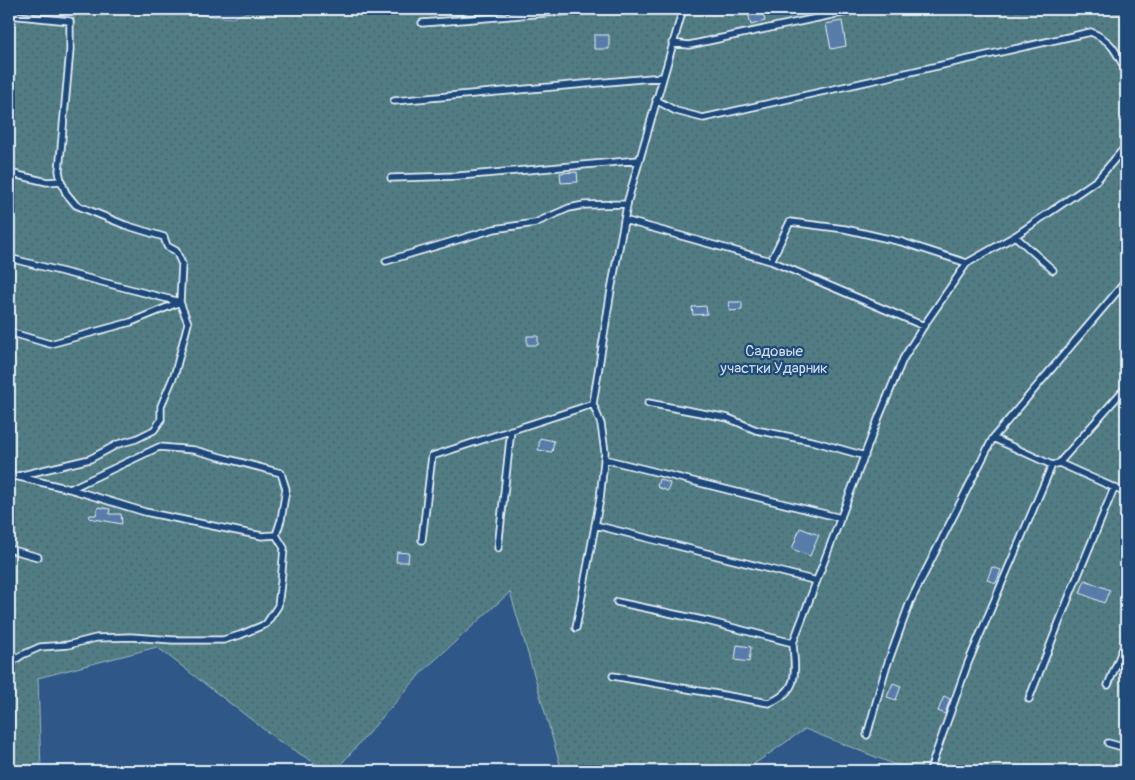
<svg xmlns="http://www.w3.org/2000/svg" width="1135" height="780" font-family="Pangolin,sans-serif">
  <defs>
    <pattern id="garden-dots" width="8" height="8" patternUnits="userSpaceOnUse" patternTransform="scale(1.25)"><rect width="8" height="8" fill="#517b83"/><path d="M2 2h.1M6 6h.1" fill="none" stroke="#4c6469" stroke-width="1.8" stroke-linecap="round"/></pattern>
  </defs>
  <rect width="100%" height="100%" fill="#2f5888"/>
  <filter id="ink" filterUnits="userSpaceOnUse"><feTurbulence type="fractalNoise" baseFrequency=".02" numOctaves="2"/><feDisplacementMap in="SourceGraphic" scale="10" xChannelSelector="R" yChannelSelector="G"/><feConvolveMatrix kernelMatrix="1 2 1 2 8 2 1 2 1" color-interpolation-filters="sRGB"/></filter>
  <g filter="url(#ink)">
    <path fill="url(#garden-dots)" stroke="#9cb6be" d="M82,9H146L232,18L256,9H1126V771H911L805,729L744,771H562L510,592L423,671L335,771H328L279,741L157,647L38,678L41,771H9V16L70,21Z"/>
    <path fill="#587baa" stroke="#e8f1f8" d="M747,9H762L765,21L751,25Z
      M842,21L846,46L831,49L826,24Z
      M594,35H609V49H594Z
      M577,172L578,182L561,183L560,173Z
      M729,302H742V310L730,311Z
      M706,306L707,314L693,315L692,307Z
      M527,336H538V345H527Z
      M540,438L554,441L552,452L538,450Z
      M659,479L670,483L668,491L657,487Z
      M98,507L110,509L109,514H121L122,524L89,518L90,515H96Z
      M800,528L819,535L810,556L792,549Z
      M397,552L409,553L408,562H396Z
      M992,567L1001,570L996,583L987,580Z
      M1085,580L1110,590L1104,603L1080,593Z
      M737,645L751,647L749,662L735,660Z
      M893,683L901,686L896,700L887,697Z
      M944,696L950,699L945,714L938,711Z"/>
    <g fill="none" stroke-linecap="round" stroke-linejoin="round">
      <g stroke="#e8f1f8" stroke-width="9">
        <path id="lane" d="M9,15L70,21V50L59,171L61,181L66,193L76,205L125,225L164,237L167,246L176,251L182,264L180,302L188,323L175,373L161,406V420L154,430L136,439L118,444L90,459L18,476
          M422,23L596,9
          M672,43L689,45L860,9
          M656,100L676,111L703,118L1091,32C1113,42 1115,50 1126,71
          M394,101L663,77
          M9,173L47,182L61,181
          M391,178L459,176L639,160
          M624,220L771,261L924,326
          M1015,236L1053,270
          M9,258L180,302L131,322L50,344L9,332
          M386,261L494,229L535,223L569,208L584,205L627,204
          M771,261L790,222L845,229L902,242L967,263
          M648,403L728,418L756,430L816,442L865,456
          M993,438L1052,465L1059,463L1126,493
          M604,459L841,518
          M1059,463L1126,387
          M9,478L15,476L70,489L159,447L194,450L281,473L286,489L281,520L276,535L284,548L281,582L278,606L266,624L240,635L223,640H173L131,637L96,638L68,645L40,647L22,655L9,664
          M70,489L145,512L262,536L276,535
          M595,525L817,581
          M422,540L432,456L593,404L611,290L628,200L683,9
          M498,548L511,430
          M9,549L38,557
          M617,602L707,621L793,643
          M576,628L600,499L605,452L601,424L593,404
          M613,676L769,703C800,690 795,673 793,643L879,417L903,359L923,327L967,263L1015,236L1097,180L1126,146
          M1108,685L1126,641
          M1029,699L1071,592L1114,488
          M867,735L885,671L910,602L993,438L1126,281
          M1108,743L1126,748
          M931,767L968,663L1052,465"/>
      </g>
      <use href="#lane" stroke="#1f4a7a" stroke-width="5.5"/>
    </g>
  </g>
  <g text-anchor="middle" dominant-baseline="central" stroke-width="4.5" stroke-linejoin="round" paint-order="stroke">
    <g font-size="15" fill="#d1dfe6" stroke="#1f4a7a">
      <text x="774" y="351">Садовые<tspan x="774" dy="17">участки Ударник</tspan></text>
    </g>
  </g>
  <rect width="1135" height="780" fill="none" stroke="#1f4a7a" stroke-width="30"/>
  <rect x="15" y="15" width="1105" height="750" fill="none" stroke="#e8f1f8" stroke-width="2" filter="url(#ink)"/>
</svg>
